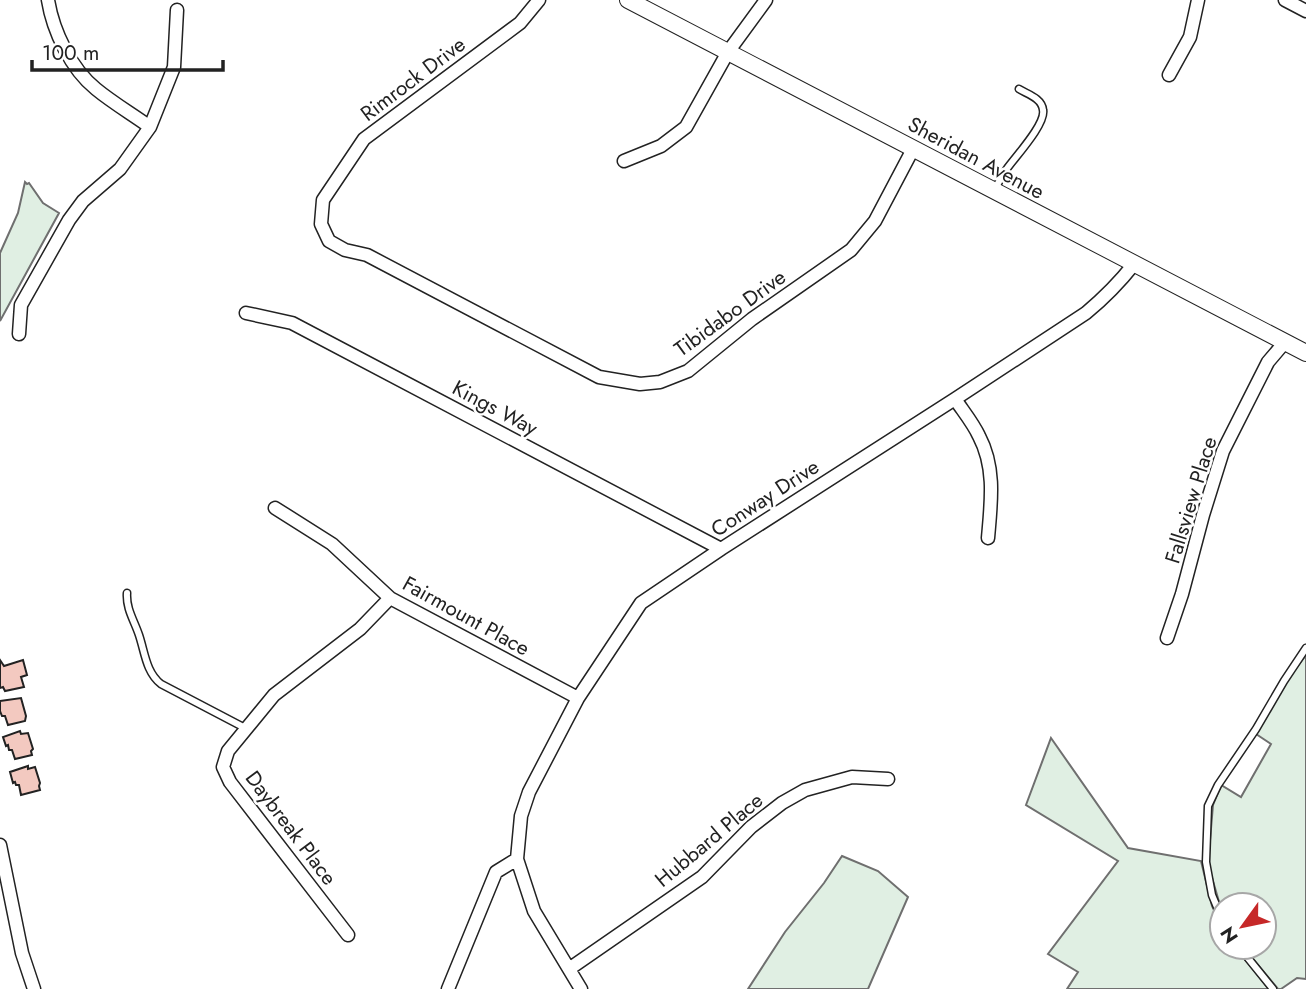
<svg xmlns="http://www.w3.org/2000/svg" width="1306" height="989" font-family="Jost,sans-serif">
  <rect width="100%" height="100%" fill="#fff"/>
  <path fill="#e0efe3" stroke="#6f6f6f" stroke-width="2" d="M25,182L27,184L29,183L43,203L59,213L0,321V253L18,213Z
    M1306,655V979L1297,978L1281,989H1278L1243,947H1264V905H1222V912L1208,864L1213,805L1221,785L1241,797L1271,744L1256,734L1290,676Z
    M1051,738L1128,848L1201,861L1212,906L1222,927V947H1235L1269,989H1067L1078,972L1048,954L1118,861L1026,805Z
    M842,856L878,871L908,897L868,989H748L785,932L824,883Z"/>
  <path fill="#f3c9c0" stroke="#222" stroke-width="2" d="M0,660L4,666L23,660L27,675L21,677L24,687L5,691L3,687L0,688Z
    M21,698L26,716L25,721L8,725L5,716H2L0,711V701Z
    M20,731L21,734L28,733L33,749L31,751L32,755L15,759L12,750H9L8,745L6,746L3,737Z
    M28,766V769L35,767L40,783L39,786L40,790L21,795L19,785H16L15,782L13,783L10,772Z"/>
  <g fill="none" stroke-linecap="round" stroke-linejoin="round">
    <g stroke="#222" stroke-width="9">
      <path id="lane" d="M995,189C998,183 1002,176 1006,170C1015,157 1046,124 1043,110C1042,98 1027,94 1019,89
        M127,593C126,609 134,620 139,635C145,653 146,672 161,684L247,729
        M1222,919L1212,895L1206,862L1208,806L1218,785L1256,729L1284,681L1306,648
        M1239,947L1273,989"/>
    </g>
    <g stroke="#222" stroke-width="15">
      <path id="street" d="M48,0C53,31 71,69 96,89C113,103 132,114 150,127
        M539,0L520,23L364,139L323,200L321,224L329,241L345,250L367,255L599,377L640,384L660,382L688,371L752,319L851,250L875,221L913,149
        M1285,0L1306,11
        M1169,75L1190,37L1198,0
        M624,161L661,146L686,127L728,52L766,0
        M246,313L292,323L721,549
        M19,334L21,305L69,220L83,201L120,169L150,127L174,67L177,10
        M955,399C963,411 973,423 979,436C996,468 991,503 988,538
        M275,508L332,544L390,598L578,698
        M1167,638L1182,594L1203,515L1223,451L1268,362L1285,342
        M0,845L22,953L34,989
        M348,935L230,782L223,767L228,751L274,695L360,629L390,598
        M569,969L702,877L751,827L782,803L805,790L852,777L888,779
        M448,989L496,872L517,859
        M581,989L534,911L517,859L521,816L529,792L578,698L641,603L721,549L955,399L1086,313C1104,298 1119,283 1134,264"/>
    </g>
    <g stroke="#222" stroke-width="18">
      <path id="secondary" d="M628,0L1306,353"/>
    </g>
    <use href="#lane" stroke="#fff" stroke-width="6"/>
    <use href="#street" stroke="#fff" stroke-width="12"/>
    <use href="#secondary" stroke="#fff" stroke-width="16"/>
  </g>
  <g text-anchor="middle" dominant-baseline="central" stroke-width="5" stroke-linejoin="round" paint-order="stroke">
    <g font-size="21" fill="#222" stroke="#fff">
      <text transform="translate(413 79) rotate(-37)">Rimrock Drive</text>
      <text transform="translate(976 158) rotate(28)">Sheridan Avenue</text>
      <text transform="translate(730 313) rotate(-36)">Tibidabo Drive</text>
      <text transform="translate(495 408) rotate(28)">Kings Way</text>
      <text transform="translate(765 498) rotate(-33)">Conway Drive</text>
      <text transform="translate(1191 500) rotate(-73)">Fallsview Place</text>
      <text transform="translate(466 616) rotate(29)">Fairmount Place</text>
      <text transform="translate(291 828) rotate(53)">Daybreak Place</text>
      <text transform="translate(709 840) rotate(-40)">Hubbard Place</text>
    </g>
  </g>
  <g transform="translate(1243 926) rotate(237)"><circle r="33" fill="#ffffff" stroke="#a7a7a7" stroke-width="2"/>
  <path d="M0-5L12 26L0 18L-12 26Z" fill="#c62828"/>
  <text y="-10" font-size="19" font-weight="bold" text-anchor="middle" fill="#222222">N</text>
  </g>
  <path d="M32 60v10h191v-10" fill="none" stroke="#222222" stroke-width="3.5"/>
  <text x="42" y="60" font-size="21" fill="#222222" stroke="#ffffff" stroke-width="5" paint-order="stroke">100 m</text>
</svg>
